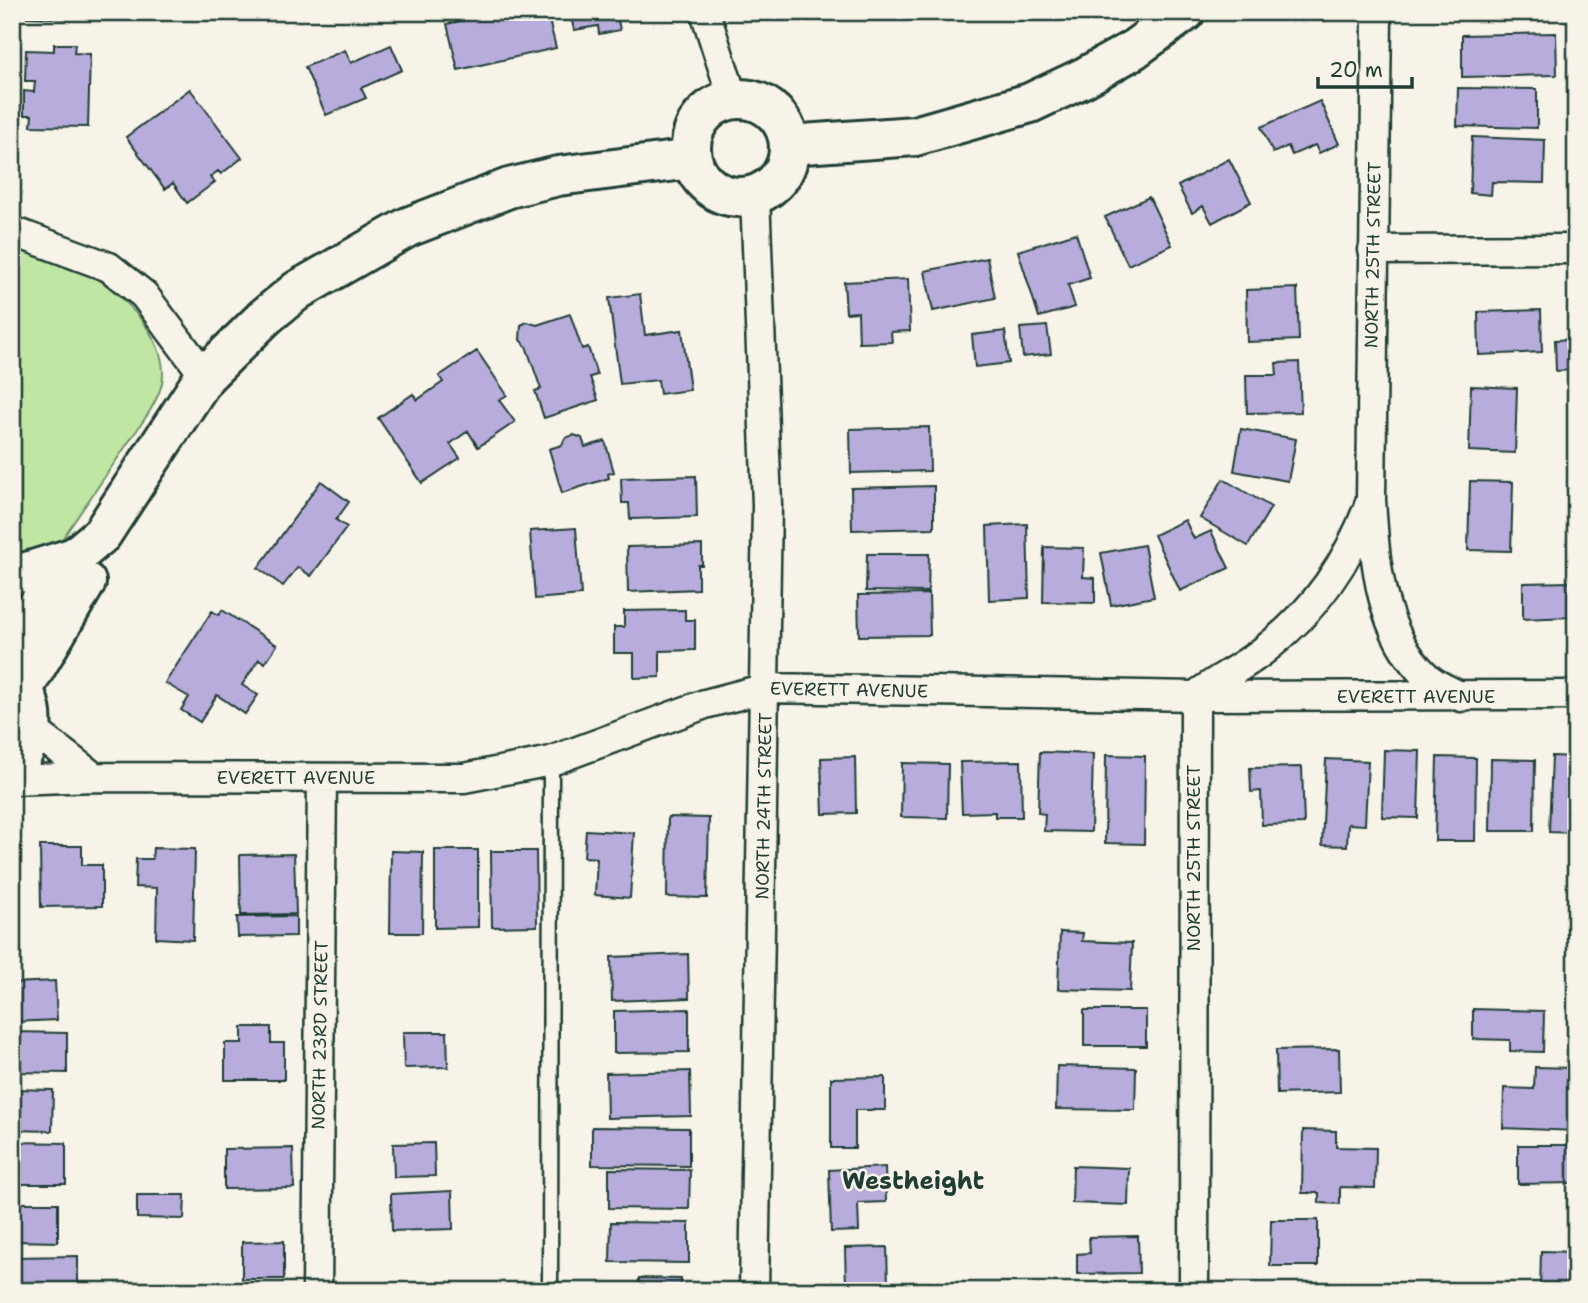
<svg xmlns="http://www.w3.org/2000/svg" width="1588" height="1303" font-family="'Shantell Sans',sans-serif">
  <rect width="100%" height="100%" fill="#f7f3e8"/>
  <filter id="ink" filterUnits="userSpaceOnUse"><feTurbulence type="fractalNoise" baseFrequency=".0143" numOctaves="2"/><feDisplacementMap in="SourceGraphic" scale="14" xChannelSelector="R" yChannelSelector="G"/><feConvolveMatrix kernelMatrix="1 2 1 2 8 2 1 2 1" color-interpolation-filters="sRGB"/></filter>
  <g filter="url(#ink)">
    <path fill="#bfe7a3" stroke="#6f926c" stroke-width="2" d="M12,242C37,252 70,260 93,275C122,294 164,336 163,374C163,388 155,402 148,414L58,545L12,559Z"/>
    <path fill="#b8acdd" stroke="#1f3d34" stroke-width="2" d="M28,12H79V19L27,17Z
      M478,12H547L556,48L458,70L447,24L478,17Z
      M570,12H640V16L618,20L620,30L599,34L598,26L574,30Z
      M778,12H835V16Z
      M1556,33L1557,75L1462,77V35Z
      M54,44H75L74,53L90,54L88,127L31,126L32,115H24V91L34,92L35,81H25L26,50L54,51Z
      M391,45L402,70L361,88L366,98L326,115L305,67L345,50L351,63Z
      M1458,88L1537,89V128L1457,126Z
      M190,89L242,158L221,174L218,171L210,177L215,182L187,203L173,183L165,189L126,137Z
      M1320,101L1339,144L1319,153L1315,145L1292,155L1288,146L1273,153L1261,127Z
      M1472,137L1545,140L1544,183L1492,182L1491,195L1470,193Z
      M1229,159L1251,202L1212,223L1203,206L1192,213L1178,186Z
      M1149,197L1172,245L1128,265L1105,217Z
      M1076,233L1090,278L1068,285L1075,307L1039,317L1018,251Z
      M987,258L995,298L933,311L925,271Z
      M908,279L910,331L891,332L892,342L859,343L858,312L846,313L844,282Z
      M1297,288L1299,340L1247,342L1246,290Z
      M640,294L645,335L682,330L690,390L660,394L658,380L620,384L609,298Z
      M1541,310L1542,352L1479,355L1478,312Z
      M570,314L582,349L588,347L597,375L590,377L598,400L544,418L535,391L541,389L526,346L520,340L521,325L527,322L537,325Z
      M1047,326L1051,354L1023,357L1020,328Z
      M1005,331L1009,363L975,367L972,335Z
      M1576,339V370L1556,371L1555,340Z
      M477,351L507,395L499,400L515,422L478,447L468,431L450,444L460,458L422,483L378,418L413,394L417,400L443,382L439,376Z
      M1299,362L1301,412L1247,413L1246,375H1277L1276,363Z
      M1471,386L1517,388L1515,453L1469,451Z
      M929,427L930,471L851,473L850,429Z
      M1241,429L1296,439L1288,481L1234,471Z
      M574,435L582,438L585,447L605,441L614,472L608,474L609,478L562,493L549,449L562,445L565,438Z
      M696,476L697,517L630,519L629,503H622L621,478Z
      M1223,479L1271,507L1248,546L1200,518Z
      M321,481L349,502L336,520L347,527L311,576L298,567L283,586L258,568Z
      M1470,481L1513,482L1511,551L1468,550Z
      M934,486V528L852,530L851,488Z
      M1185,520L1194,539L1211,531L1229,568L1180,591L1154,535Z
      M1027,524L1029,598L989,600L987,526Z
      M576,528L581,595L535,599L530,531Z
      M702,545V565H698V589L628,592L627,547Z
      M1144,545L1154,597L1111,605L1101,553Z
      M1044,547L1084,548L1083,577L1095,578V603L1043,602Z
      M867,554H929L928,592L866,591Z
      M1570,582L1571,617L1523,619V583Z
      M929,594L930,635L859,636L858,595Z
      M222,610L277,645L265,663L259,659L242,685L258,695L245,714L217,695L200,722L181,710L189,697L165,683L212,611L219,615Z
      M685,610V620H695V650L660,651V677L634,678V653H614V627H624V611Z
      M1384,750L1420,751L1418,818L1382,817Z
      M1040,752L1093,754L1091,832L1044,831L1045,814L1038,813Z
      M1106,755L1145,756L1144,844L1105,843Z
      M1552,756L1576,757V833L1549,832Z
      M855,757L856,813L823,814L821,758Z
      M1437,757L1476,758L1475,841H1435Z
      M1326,759L1368,761L1365,825L1348,824L1347,846L1322,845Z
      M1491,759L1535,760L1534,831H1490Z
      M1021,761L1022,817H995V812L962,813L960,762Z
      M902,763L948,764L947,818L901,817Z
      M1302,767L1304,824L1262,825L1261,791L1251,792L1250,768Z
      M668,817L709,818L707,898L667,897Z
      M586,830L634,833L630,898L595,895L597,858L584,857Z
      M40,846H82V865H102V906L41,907Z
      M153,848L195,849L193,940L156,938L157,888L135,887L136,859H152Z
      M435,850H478V927L435,928Z
      M391,851L423,852L422,933H390Z
      M491,851H536L537,926L492,927Z
      M294,854L296,914L241,915L240,855Z
      M296,916V936L238,937L237,917Z
      M1060,932L1083,933L1082,941L1132,943L1130,991L1058,989Z
      M688,954L689,998L612,1001L611,957Z
      M55,981L57,1020L12,1022V983Z
      M689,1009V1052L614,1053V1011Z
      M1473,1009L1544,1011L1543,1052L1510,1051V1040L1473,1039Z
      M1084,1010H1146V1046H1084Z
      M242,1027H271V1043H284V1080H225V1043H242Z
      M12,1032L67,1033V1073L12,1072Z
      M403,1032H447L448,1067L404,1068Z
      M1339,1049L1340,1092L1277,1094L1276,1050Z
      M1057,1066L1136,1068L1135,1110L1056,1109Z
      M1535,1067L1576,1068V1131L1503,1128L1504,1088L1534,1089Z
      M690,1071L691,1116L607,1118L606,1073Z
      M885,1077V1110H855V1148H831V1078Z
      M12,1089L53,1090L52,1131L12,1130Z
      M592,1127L689,1128V1166L592,1165Z
      M1303,1130L1336,1131V1147L1376,1148L1375,1188L1340,1187V1204L1319,1203V1193H1302Z
      M12,1142L66,1143V1184H12Z
      M434,1143L435,1176L394,1177L393,1144Z
      M1518,1145H1573V1183L1518,1184Z
      M293,1148L294,1188L224,1189V1149Z
      M1073,1166L1129,1168L1128,1205L1072,1203Z
      M885,1167L886,1202L858,1203L859,1231L831,1232L829,1170Z
      M609,1169L690,1170L689,1209L609,1208Z
      M452,1191L453,1229L392,1231L391,1194Z
      M137,1195H185L184,1219L137,1218Z
      M12,1203H58V1242L12,1241Z
      M1271,1220H1318V1266H1270Z
      M611,1222L689,1223V1263L610,1262Z
      M1138,1236L1139,1273L1077,1274V1254L1090,1253L1089,1237Z
      M284,1241V1279H242V1242Z
      M887,1247L888,1286L846,1287L845,1248Z
      M1541,1251L1576,1252V1291H1540Z
      M78,1256V1291H12V1257Z
      M639,1278L681,1279V1291H638Z
      M1141,1286V1291H1083V1287Z"/>
    <g fill="none" stroke-linecap="round" stroke-linejoin="round">
      <g stroke="#1f3d34" stroke-width="19">
        <path id="lane" d="M550,1291L551,761"/>
      </g>
      <g stroke="#1f3d34" stroke-width="33">
        <path id="street" d="M705,12L733,99
          M1374,12L1377,17L1371,500C1375,561 1379,633 1428,678C1437,686 1451,691 1461,697
          M12,231L109,267L144,295L205,376
          M1373,250L1576,249
          M32,729L94,777
          M12,780L94,777L464,778L551,761L705,704L766,688L1195,696L1576,695
          M317,1291L322,779
          M754,1291L767,505L755,195
          M1194,1291L1195,696C1216,680 1241,668 1263,651C1315,611 1349,562 1371,500"/>
      </g>
      <g stroke="#1f3d34" stroke-width="44">
        <path id="secondary" d="M691 148a49 49 0 1 1 98 0a49 49 0 1 1-98 0Z
          M789,145L915,136L1030,103L1083,78L1133,50L1185,12
          M12,573L27,572L75,557
          M12,639L75,557L102,534L205,376L266,316L298,290L408,227L509,188L558,176L692,159
          M12,677C39,701 37,743 12,768
          M23,689L86,582"/>
      </g>
      <use href="#lane" stroke="#f7f3e8" stroke-width="14"/>
      <use href="#street" stroke="#f7f3e8" stroke-width="28"/>
      <use href="#secondary" stroke="#f7f3e8" stroke-width="38"/>
    </g>
  </g>
  <g text-anchor="middle" dominant-baseline="central" stroke-width="5" stroke-linejoin="round" paint-order="stroke">
    <g font-size="18" fill="#1f3d34" stroke="#f7f3e8">
      <text transform="translate(1373 255) rotate(-89)">NORTH 25TH STREET</text>
      <text transform="translate(849 690) rotate(1)">EVERETT AVENUE</text>
      <text x="1416" y="697">EVERETT AVENUE</text>
      <text x="296" y="778">EVERETT AVENUE</text>
      <text transform="translate(764 806) rotate(-89)">NORTH 24TH STREET</text>
      <text transform="translate(1194 858) rotate(-90)">NORTH 25TH STREET</text>
      <text transform="translate(320 1035) rotate(-89)">NORTH 23RD STREET</text>
    </g>
    <g font-size="24" font-weight="bold" fill="#1f3d34" stroke="#f7f3e8">
      <text x="913" y="1181">Westheight</text>
    </g>
  </g>
  <rect width="1588" height="1303" fill="none" stroke="#f7f3e8" stroke-width="42"/>
  <rect x="21" y="21" width="1546" height="1261" fill="none" stroke="#1f3d34" stroke-width="2.5" filter="url(#ink)"/>
  <path d="M1318 77v10h94v-10" fill="none" stroke="#1f3d34" stroke-width="3.5"/>
  <text x="1329" y="77" font-size="21" fill="#1f3d34" stroke="#f7f3e8" stroke-width="5" paint-order="stroke">20 m</text>
</svg>
